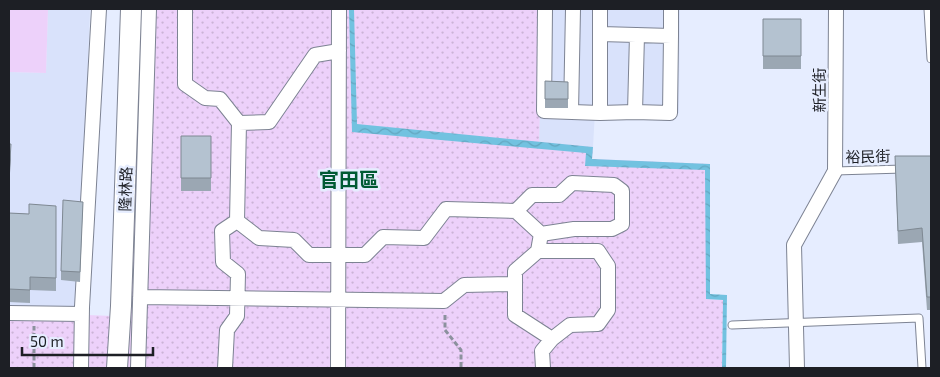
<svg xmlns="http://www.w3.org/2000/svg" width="940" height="377" font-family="'Exo 2','Noto Sans TC',sans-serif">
  <defs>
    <pattern id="park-dots" width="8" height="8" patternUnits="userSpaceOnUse" patternTransform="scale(1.25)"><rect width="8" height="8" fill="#edd1fa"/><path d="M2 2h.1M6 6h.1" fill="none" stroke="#cbb3d6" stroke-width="1.8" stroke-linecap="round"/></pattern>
    <pattern id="water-waves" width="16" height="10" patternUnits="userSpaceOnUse" patternTransform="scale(1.25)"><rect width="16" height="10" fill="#72c2e0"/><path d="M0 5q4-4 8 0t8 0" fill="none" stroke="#62a6c0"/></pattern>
  </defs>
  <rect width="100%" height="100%" fill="#e6edff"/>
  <path fill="#d9e2fb" d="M48,9H90L79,304L89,306L9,313V72L46,73Z
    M541,9H680L679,113L595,111L593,147L539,142Z"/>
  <path fill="#edd1fa" d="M9,9H48L46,73L9,72Z"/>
  <path fill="url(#park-dots)" d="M131,9H543L539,142L593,147L592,159L710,164L706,299L723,300L722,368H117Z
    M9,312L113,316L112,368H9Z"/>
  <path fill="url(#water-waves)" d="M349,9H354L357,124L593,147L592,159L710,164V294L727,295L726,368H722L723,300L706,299L705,170L585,166L586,153L352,132Z"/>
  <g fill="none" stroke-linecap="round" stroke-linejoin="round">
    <g stroke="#7d8393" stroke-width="9">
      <path id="lane" d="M928,9L931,59
        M835,171L903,169
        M732,325L919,318L922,368"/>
    </g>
    <g stroke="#7d8393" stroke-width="16">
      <path id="street" d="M185,9V84L205,98L220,99L239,123L237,221L222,231L223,262L238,274L237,316L227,330L225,368
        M545,9L544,111L600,113L635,112L637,35
        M601,34L671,36V9
        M571,112L573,9
        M635,112L670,113L671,36
        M600,113V9
        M239,123L269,122L315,55L339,51
        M516,211L541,234
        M237,221L259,238L294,240L309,255H365L383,237L424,238L446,209L516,211L532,195H559L572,183L614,185L622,191V224L612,229H574L541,234L538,251
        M140,297L444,301L464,285L515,284
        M9,313L82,314
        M81,368L82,307L99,9
        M138,368L149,9
        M338,368L339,9
        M543,368L542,351L552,339L570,325L598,324L608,310V266L598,251H538L515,271V315L552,339
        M797,368L794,245L835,171L836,9"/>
    </g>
    <g stroke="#7d8393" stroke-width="22">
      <path id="secondary" d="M117,368L121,306L131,9"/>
    </g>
    <path stroke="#8c919e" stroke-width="3" stroke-dasharray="5 2.5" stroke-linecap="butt" d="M445,315V330L461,350V367L460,368
      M34,368V326"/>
    <use href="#lane" stroke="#fff" stroke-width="7"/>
    <use href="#street" stroke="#fff" stroke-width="14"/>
    <use href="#secondary" stroke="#fff" stroke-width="20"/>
  </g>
  <path fill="#9ba7b3" d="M763,19H801V69H763Z
    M545,81L568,82V108H545Z
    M181,136H211V191H181Z
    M895,156H931V310H927L922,242L898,244Z
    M83,202L80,282L61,280V271Z
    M56,206V291L30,290V303L9,302V213L29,214Z"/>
  <path fill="#7e8892" d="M11,144V157L9,188V175Z"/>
  <path fill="#b4c2d0" stroke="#7e8892" d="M763,19H801V56H763Z
    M545,81L568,82V99H545Z
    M181,136H211V178H181Z
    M9,144H11L9,175Z
    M895,156H931V297H927L922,228L898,231Z
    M63,200L83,202L80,272L61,271Z
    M29,204L56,206V278L30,277V290L9,289V213L29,214Z"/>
  <g text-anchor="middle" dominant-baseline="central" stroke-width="5" stroke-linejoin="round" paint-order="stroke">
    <g font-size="15" fill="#1d1f25" stroke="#e6edff">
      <text transform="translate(819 90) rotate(-90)">新生街</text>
      <text transform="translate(868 156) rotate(-1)">裕民街</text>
      <text transform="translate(125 189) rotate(-88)">隆林路</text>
    </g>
    <g font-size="20" font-weight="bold" fill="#005a33" stroke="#e6edff">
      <text x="349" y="179">官田區</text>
    </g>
  </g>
  <rect width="940" height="377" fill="none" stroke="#1d1f25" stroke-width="20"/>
  <path d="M22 347v8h131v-8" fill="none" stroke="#1d1f25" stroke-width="2.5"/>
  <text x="30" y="347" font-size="15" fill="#1d1f25" stroke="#e6edff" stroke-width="4" paint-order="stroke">50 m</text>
</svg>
